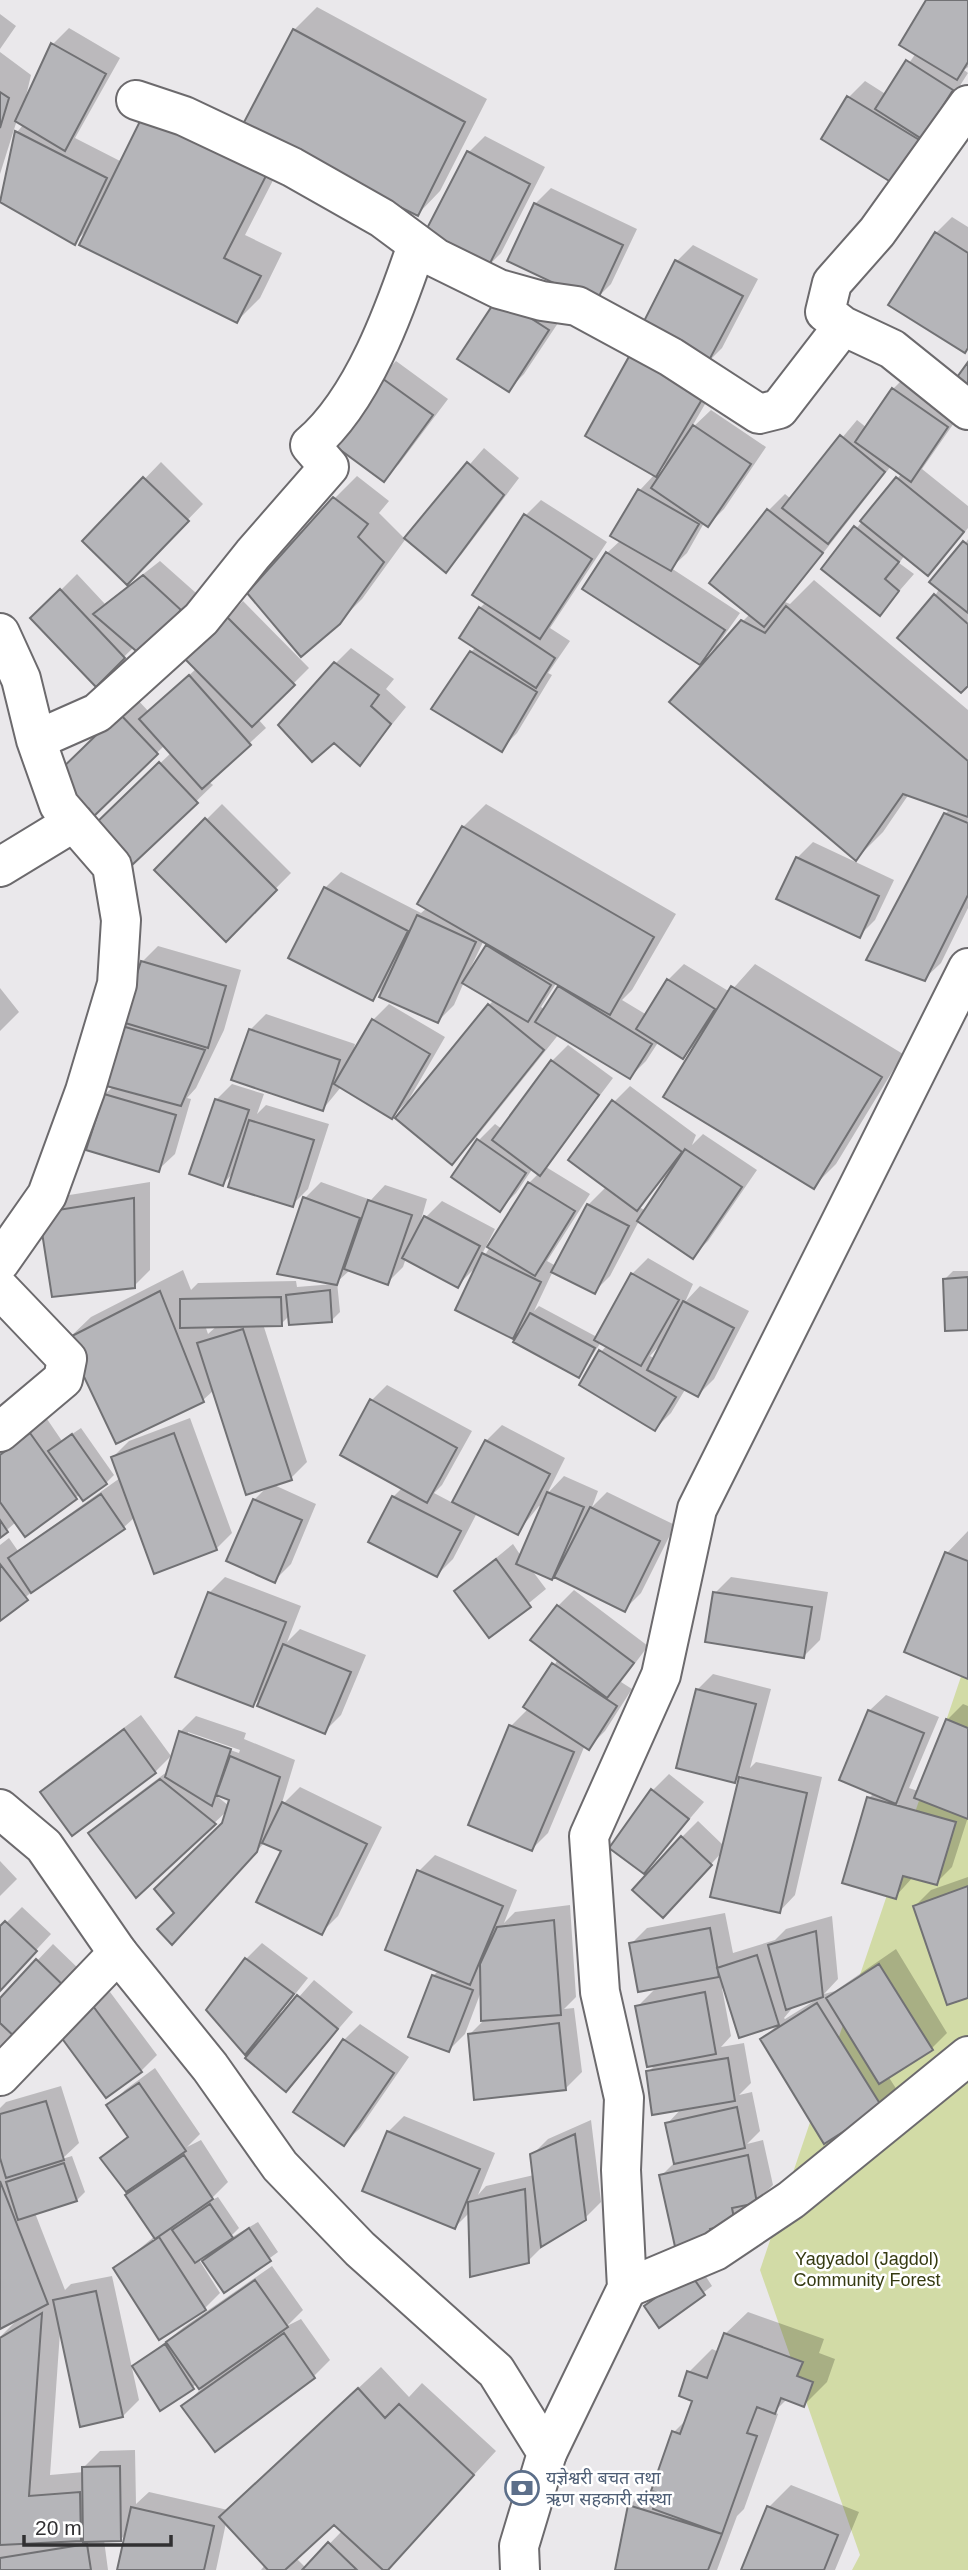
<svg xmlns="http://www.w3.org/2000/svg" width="968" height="2570" font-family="Arial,'Noto Sans Devanagari',sans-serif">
  <rect width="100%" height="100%" fill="#eae8eb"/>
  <path fill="#d2dba6" d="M968,1656V2570H852L860,2555L760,2270Z"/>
  <path fill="#0003" fill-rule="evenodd" d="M928,0H968V67L964,70L968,73L909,166L849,97L865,81L887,95L916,53Z
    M317,7L487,99L440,191L418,214L289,149L245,235L282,253L260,298L237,321L89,228L75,242L1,201L17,132L24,124L17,120L0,174V52L31,75L23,109L53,44L69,28L120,58L75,138L122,162L147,112L169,90L244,127L294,30Z
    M0,14L16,26L0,49Z
    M485,136L545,167L501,253L485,269L469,152Z
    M551,188L637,229L611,284L595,300L535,204Z
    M952,217L968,227V347L936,233Z
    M693,245L758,279L722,348L706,364L677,261Z
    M500,298L564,314L524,374L508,390Z
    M632,354L719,380L690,430L711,410L766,447L724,509L708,525L704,523L687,553L671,568L740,613L716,647L700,663L607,553L621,540L613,536L640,490L655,474ZM668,462L660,477L656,474Z
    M396,361L448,399L399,464L383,480L380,377Z
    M909,373L963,410L922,469L968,506V528L928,574L905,555L899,563L914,574L880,613L823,569L902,473L891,466L785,602L790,604L814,580L968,710V908L941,963L924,979L945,814L950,809L909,794L883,832L856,859L743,621L750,614L711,583L769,510L785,494L791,499L857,420L867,428L893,389Z
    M484,448L519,478L461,555L445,570L407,537L362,599L339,622L335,498L357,476L389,501L379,513L405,539Z
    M161,462L203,504L143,566L85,541Z
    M541,500L607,542L550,628L570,641L548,673L552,675L517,733L501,749L471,652L476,647L480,608L486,602L525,516Z
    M968,539V684L935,596Z
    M160,561L196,593L158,638L134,647L96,684L33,618L77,574L105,604Z
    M243,601L309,668L258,719L266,728L208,781L213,785L132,863L112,809L172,752L165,745L92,816L55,777L136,698L149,712L197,668L186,658Z
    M351,648L394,679L386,689L406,707L360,764L335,664Z
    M222,804L291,873L226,939L156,870Z
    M486,804L676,914L632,990L622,1000L647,1015L668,980L684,964L730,992L755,964L903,1054L836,1164L814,1186L697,1043L683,1056L659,1041L646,1061L630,1077L559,1034L474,1140L452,1163L489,1005L494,1000L464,982L454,1005L438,1021L386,985L372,999L325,888L341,872L421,913L427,908L419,903L463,827ZM484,940L489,944L474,968L471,967ZM557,982L561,985L545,1010L541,1007Z
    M813,842L894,880L875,920L859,936L797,858Z
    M158,946L241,970L224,1030L196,1088L187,1098L191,1099L175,1154L158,1170L105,1094L114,1086L123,1027L128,1022L142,962Z
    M0,988L19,1012L0,1031Z
    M389,1004L445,1037L408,1101L392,1117L341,1087L323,1109L250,1030L266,1014L355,1044L353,1052L373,1020Z
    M568,1045L613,1078L546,1167L590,1194L547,1261L556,1266L588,1205L606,1187L614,1102L630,1086L696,1135L692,1145L703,1134L757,1170L708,1241L692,1257L639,1221L610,1276L594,1292L553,1271L534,1311L539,1306L597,1337L632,1274L648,1258L693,1284L685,1302L700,1286L749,1311L714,1379L698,1395L686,1388L671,1413L655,1429L601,1352L607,1345L601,1342L579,1376L523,1326L513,1337L478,1265L458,1285L406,1258L403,1267L387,1283L350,1270L337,1282L340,1312L332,1320L290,1315L281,1324H263L307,1462L291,1478L272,1484L316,1504L291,1564L275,1580L254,1500L269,1485L214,1390L203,1400L68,1339L91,1317L183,1270L191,1290L198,1283L296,1281L297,1287L334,1284L305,1198L321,1182L371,1200L385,1185L427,1199L417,1234L426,1217L442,1201L495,1229L481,1256L485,1255L529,1183L539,1173L533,1168L516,1193L500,1209L479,1140L495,1124L502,1129L552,1061ZM665,1177L667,1179L646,1211L639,1207ZM205,1325H218L208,1334ZM661,1344L655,1359L650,1356Z
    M232,1084L264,1094L257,1114L266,1105L329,1124L308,1189L292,1205L234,1172L223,1184L216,1100Z
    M150,1182V1270L134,1286L53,1295L57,1197Z
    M953,1271H968V1329L945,1279Z
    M387,1385L472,1431L442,1485L434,1493L453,1503L486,1441L502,1425L565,1458L547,1494L564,1476L598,1491L592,1507L607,1492L675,1525L641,1593L625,1609L555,1575L552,1578L531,1569L546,1589L489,1636L456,1591L513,1544L521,1556L542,1507L539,1506L517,1533L477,1513L453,1559L437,1575L393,1497L403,1487L371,1401Z
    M190,1418L232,1533L216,1549L135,1517L123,1528L41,1584L0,1619V1545L9,1538L18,1551L120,1478L113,1457L129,1441Z
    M47,1419L62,1441L81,1428L114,1475L106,1483L76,1497L16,1522L0,1536V1453Z
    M968,1531V1677L906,1651L947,1553Z
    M225,1577L301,1606L287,1642L300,1629L366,1655L341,1715L325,1731L264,1694L253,1705L209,1593Z
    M731,1577L828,1592L820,1640L804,1656L715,1593Z
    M574,1590L648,1646L621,1682L632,1689L605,1731L589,1747L585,1745L548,1833L532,1849L511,1726L529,1708L558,1659V1606Z
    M713,1674L771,1689L750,1768L756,1762L822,1777L795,1895L779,1912L722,1852L679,1900L682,1837L698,1821L724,1846L741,1775L735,1781L697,1690Z
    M886,1695L939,1717L909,1788L918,1791L947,1720L963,1704L968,1706V1817L952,1867L936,1883L913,1877L895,1897L869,1798L874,1793L869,1711Z
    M141,1715L171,1756L155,1772L43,1792L59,1776Z
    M196,1716L246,1733L244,1739L295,1760L281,1806L300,1787L382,1827L338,1916L321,1933L283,1851L265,1842L188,1926L176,1912L228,1810L137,1896L91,1833L107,1817L168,1771L180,1732ZM188,1732L240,1750L239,1753L188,1736ZM220,1795L231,1799L229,1806L218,1797Z
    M669,1774L704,1802L644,1872L611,1847L653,1790Z
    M435,1855L517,1890L504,1923L515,1912L570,1905L576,1997L564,2009L574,2008L582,2072L566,2088L469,2035L483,2021L482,1989L465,2034L449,2050L433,1976L439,1970L419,1871Z
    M0,1861L17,1879L0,1896Z
    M968,1877V1996L915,1906L931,1890Z
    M22,1907L51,1934L0,1989V1929Z
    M725,1913L733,1953L775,1940L786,1929L832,1916L838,1979L824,1994L835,1991L896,1949L947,2033L931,2049L888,2076L897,2090L881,2106L762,2040L778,2024L722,1988L731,2036L721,2047L744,2043L751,2083L739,2095L752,2092L760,2131L747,2144L763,2140L773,2185L757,2201L749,2203L750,2206L712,2242L661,2176L675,2162L667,2124L682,2108L648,2072L656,2064L637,2007L657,1987L631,1944L647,1928ZM819,1998L785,2019L784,2018L794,2006Z
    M262,1943L308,1978L280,2013L283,2015L314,1980L353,2012L286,2090L265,2037L263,2035L245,2052L246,1959Z
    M53,1944L81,1971L0,2060V2000Z
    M110,1992L157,2055L141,2071L76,2017Z
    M360,2024L409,2057L360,2128L344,2144V2040Z
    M155,2068L200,2134L187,2147L201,2140L228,2182L208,2202L218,2197L239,2228L227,2240L258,2222L278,2252L225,2291L204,2261L216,2249L196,2255L220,2293L203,2310L115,2269L155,2236L128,2195L141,2181L102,2158L129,2135L109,2106L125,2090ZM187,2215L188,2216L178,2226L175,2223Z
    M61,2086L79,2143L62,2159L72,2156L85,2192L77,2200L35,2213L65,2290L71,2284L112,2276L139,2400L123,2416L60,2332L50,2475L84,2472V2467L100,2451L135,2450L136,2504L149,2492L228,2510L381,2367L409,2397L422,2383L496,2451L388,2568L390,2570H261L265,2565L226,2523L216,2570H119L127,2533L120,2540H104L108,2570H0V2337L19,2318L0,2327V2108L6,2102ZM334,2523L342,2531L306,2568L296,2558Z
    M404,2116L495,2153L478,2195L486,2186L534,2175L532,2155L548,2139L591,2120L601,2202L585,2218L544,2245L528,2261L470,2212L455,2227L388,2132Z
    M272,2266L303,2310L287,2326L301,2319L330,2360L314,2376L183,2406L201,2389L197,2383L193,2387L134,2367L184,2327Z
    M699,2266L712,2286L659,2326L646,2306Z
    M748,2312L824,2339L819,2353L835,2359L827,2382L804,2405L787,2399L774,2412L778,2414L744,2509L737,2516L717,2570H617L629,2506L645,2490L653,2492L674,2432L687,2419L694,2400L689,2372L712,2349L719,2352L725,2334Z
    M791,2485L859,2512L835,2570H743L769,2507Z"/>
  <path fill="#b5b5b9" stroke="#717174" stroke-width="2" d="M926,0H968V62L957,80L899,45Z
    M293,29L465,122L418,216L241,128Z
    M51,43L106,74L65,151L15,121Z
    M906,60L953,90L922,139L875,109Z
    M0,92L9,98L0,128Z
    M847,96L921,141L894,184L821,139Z
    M145,111L268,172L224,258L261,276L237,323L79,245Z
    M15,131L107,178L75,245L0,202Z
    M467,151L530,184L486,271L422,238Z
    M534,203L623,245L596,303L507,261Z
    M935,232L968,253V348L965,353L888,305Z
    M675,260L743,296L706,366L639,331Z
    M498,297L549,330L509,392L457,359Z
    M631,353L704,396L656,477L585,436Z
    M968,362V389L955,380Z
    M379,376L433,415L384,482L331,443Z
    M892,388L948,427L911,482L855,442Z
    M693,425L751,464L708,527L651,488Z
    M840,435L885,472L828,544L782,508Z
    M467,462L504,495L446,573L404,538Z
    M143,477L189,521L127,585L82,541Z
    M896,477L964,532L928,576L860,521Z
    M638,489L699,524L671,571L610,536Z
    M333,497L368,524L358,537L384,562L340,624L301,657L247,593Z
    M767,509L823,553L764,627L709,583Z
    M524,514L592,559L540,639L472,595Z
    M854,526L899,562L885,579L899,591L880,616L821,569Z
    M963,541L968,545V613L929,582Z
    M606,552L725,630L700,665L582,589Z
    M143,575L181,610L142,656L93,614Z
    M60,589L125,658L96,687L30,618Z
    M934,594L968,624V686L961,693L897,638Z
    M786,606L968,761V817L903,794L856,861L669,702L741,620L765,633Z
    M479,607L555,658L536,688L459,638Z
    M226,616L295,685L252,727L184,658Z
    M470,651L537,692L502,752L431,709Z
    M334,662L379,695L371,706L391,724L360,766L334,743L312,762L278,725Z
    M189,675L251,745L202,789L139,719Z
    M119,713L158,754L92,818L53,777Z
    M159,762L198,803L132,865L94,825Z
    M944,813L968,823V895L925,981L866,960Z
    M205,818L277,890L226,942L154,870Z
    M462,826L654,937L610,1015L417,904Z
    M796,857L879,896L860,938L776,899Z
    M324,887L408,931L373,1001L288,958Z
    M417,915L476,942L438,1023L379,997Z
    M486,945L551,985L528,1022L462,983Z
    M141,961L226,986L208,1048L122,1022Z
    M667,979L715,1009L683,1059L636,1029Z
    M558,986L652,1044L630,1079L535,1022Z
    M731,986L882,1077L814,1189L663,1097Z
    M488,1004L544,1050L452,1165L395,1118Z
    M372,1019L430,1054L392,1119L334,1084Z
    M122,1026L205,1050L181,1106L99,1084Z
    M249,1029L340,1060L323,1111L231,1080Z
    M551,1060L599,1095L540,1176L492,1140Z
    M104,1094L176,1115L159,1172L86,1150Z
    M215,1099L249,1110L223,1186L189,1174Z
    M612,1100L682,1152L637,1211L568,1160Z
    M249,1120L314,1140L293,1207L228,1187Z
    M477,1139L526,1173L500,1212L451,1177Z
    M685,1149L742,1187L693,1259L637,1221Z
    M528,1182L575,1211L535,1276L487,1247Z
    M303,1197L360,1218L337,1285L277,1274Z
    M134,1198L135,1288L52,1297L39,1213Z
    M368,1200L412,1215L388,1285L344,1269Z
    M587,1204L629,1226L595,1294L551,1272Z
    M424,1216L480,1246L458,1288L402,1258Z
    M482,1253L541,1282L513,1339L455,1310Z
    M631,1273L679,1300L641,1366L594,1340Z
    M968,1277V1330L945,1331L943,1279Z
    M330,1290L332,1322L289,1325L286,1295Z
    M160,1291L204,1402L116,1444L66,1339Z
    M281,1297L282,1326L180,1328V1299Z
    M683,1301L734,1328L698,1397L647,1370Z
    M530,1313L595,1348L579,1378L513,1342Z
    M243,1329L292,1480L246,1495L197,1343Z
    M599,1350L676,1397L655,1431L579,1385Z
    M370,1399L457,1448L427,1503L340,1455Z
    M30,1433L77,1499L25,1537L0,1502V1455Z
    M174,1433L217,1550L154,1574L111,1457Z
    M72,1434L107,1484L83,1501L48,1451Z
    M485,1440L550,1474L518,1535L452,1502Z
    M547,1492L584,1507L552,1580L516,1564Z
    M101,1494L125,1529L31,1593L8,1558Z
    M392,1496L461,1531L437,1577L368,1542Z
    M253,1499L302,1520L275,1583L226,1561Z
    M590,1507L660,1541L625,1612L554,1577Z
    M0,1520L8,1532L0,1538Z
    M945,1552L968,1561V1679L904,1652Z
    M496,1559L531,1607L489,1638L454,1591Z
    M0,1564L28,1600L0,1621Z
    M208,1592L286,1622L253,1707L175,1677Z
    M713,1592L812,1607L804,1658L705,1642Z
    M557,1605L634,1663L607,1698L530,1640Z
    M283,1644L351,1672L325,1734L257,1706Z
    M552,1663L617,1706L589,1750L523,1707Z
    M696,1689L756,1704L735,1783L676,1768Z
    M868,1710L924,1733L896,1804L839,1780Z
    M946,1719L968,1728V1819L914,1798Z
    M509,1725L574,1752L532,1851L468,1825Z
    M124,1729L156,1773L72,1836L40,1792Z
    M179,1731L231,1749L212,1806L165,1777Z
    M230,1756L280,1777L257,1852L172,1945L157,1929L174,1913L154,1889L222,1823L229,1800L216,1795Z
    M739,1777L807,1793L780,1913L710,1897Z
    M160,1779L216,1824L136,1898L88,1833Z
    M651,1789L689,1819L644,1874L609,1848Z
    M867,1797L956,1822L937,1885L903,1876L896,1899L842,1883Z
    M282,1802L367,1844L322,1935L256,1902L281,1851L262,1843Z
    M681,1836L712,1865L663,1918L632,1890Z
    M417,1870L503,1906L470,1985L385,1950Z
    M968,1886V1998L947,2005L913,1906Z
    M554,1920L561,2015L481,2021L480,1964L497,1927Z
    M5,1921L37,1951L0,1991V1926Z
    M710,1928L719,1977L638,1992L629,1943Z
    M816,1931L823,1997L786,2010L768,1945Z
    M757,1955L779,2025L739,2038L717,1968Z
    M245,1958L294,1994L245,2055L206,2010Z
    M36,1959L66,1988L18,2040L0,2023V1998Z
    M879,1964L933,2050L879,2084L826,1998Z
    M432,1975L473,1990L449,2052L408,2037Z
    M705,1992L716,2054L647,2067L635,2006Z
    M297,1995L338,2029L286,2092L245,2058Z
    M817,2003L882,2107L824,2144L760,2039Z
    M93,2006L142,2072L106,2098L58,2033Z
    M559,2023L566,2090L474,2100L468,2034Z
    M343,2039L394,2073L344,2146L293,2112Z
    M728,2058L735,2101L652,2115L646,2071Z
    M139,2083L186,2151L126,2192L100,2158L128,2137L106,2105Z
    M46,2101L64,2160L6,2178L0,2158V2114Z
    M737,2107L745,2148L674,2164L665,2123Z
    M387,2131L480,2169L455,2229L362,2191Z
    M575,2134L586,2220L541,2247L530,2154Z
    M184,2155L213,2199L155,2239L125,2195Z
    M748,2155L757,2203L732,2208L735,2223L710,2229L713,2244L676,2251L659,2175Z
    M64,2163L77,2201L18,2220L6,2182Z
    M0,2181L48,2304L0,2329Z
    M525,2189L529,2263L470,2277L468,2202Z
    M210,2204L233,2238L195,2263L172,2230Z
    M249,2228L271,2261L224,2293L202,2261Z
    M159,2237L206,2310L159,2340L113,2268Z
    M690,2273L705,2295L659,2328L644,2306Z
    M255,2280L288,2327L199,2389L166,2342Z
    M96,2291L123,2417L80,2427L53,2300Z
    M42,2313L29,2496L80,2492L81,2541L0,2545V2338Z
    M284,2333L315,2378L215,2452L181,2406Z
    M724,2333L803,2362L797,2376L813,2382L804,2407L781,2398L775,2414L757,2407L747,2433L757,2436L722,2534L653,2509L659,2493L651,2491L672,2431L680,2434L692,2401L679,2396L687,2371L707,2378Z
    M165,2344L194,2389L160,2411L132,2366Z
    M358,2388L385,2418L399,2404L474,2475L388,2570H383L334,2525L285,2570H268L219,2517Z
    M120,2466L121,2541L83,2542L82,2467Z
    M628,2505L722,2534L708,2570H615Z
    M767,2506L838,2535L824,2570H741Z
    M131,2507L214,2526L204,2570H117Z
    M328,2542L357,2570H302Z
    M87,2544L91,2570H0V2558Z"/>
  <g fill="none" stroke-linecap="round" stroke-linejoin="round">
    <g stroke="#6c6a6d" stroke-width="42">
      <path id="minor" d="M136,100L184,116L292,167L382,218L436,258L499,289L542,301L577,306L671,357L759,414L779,409L843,326
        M968,105L877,232L832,283L825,312L843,326L892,349L968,410
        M0,633L21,679L36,740L59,805L112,866L121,920L117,984L85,1091L47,1195L0,1262
        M36,740L97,713L201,619L253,554L329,467L310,445C363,400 395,310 417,245
        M0,867L74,822
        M0,1289L67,1359L63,1379L0,1432
        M0,2076L118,1953
        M627,2288L715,2251L791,2200L968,2056"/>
    </g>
    <g stroke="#6c6a6d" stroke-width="42">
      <path id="tertiary" d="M547,2453L627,2288L621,2170L624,2098L600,1992L589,1836L661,1675L697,1509L968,968"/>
    </g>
    <g stroke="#6c6a6d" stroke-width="42">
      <path id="secondary" d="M0,1809L44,1846L118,1953L210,2067L280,2166L360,2249L496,2371L547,2453L519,2546L520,2570"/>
    </g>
    <use href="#minor" stroke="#fff" stroke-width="38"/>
    <use href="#tertiary" stroke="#fff" stroke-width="38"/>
    <use href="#secondary" stroke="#fff" stroke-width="38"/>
  </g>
  <defs>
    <g id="bank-ring" transform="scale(1.75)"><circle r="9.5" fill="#fff" stroke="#5c6f8a" stroke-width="1.5"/><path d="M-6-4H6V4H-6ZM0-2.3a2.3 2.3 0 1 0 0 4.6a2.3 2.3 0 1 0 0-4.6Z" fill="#5c6f8a"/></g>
  </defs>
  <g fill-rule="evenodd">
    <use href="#bank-ring" x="522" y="2488"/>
  </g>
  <g text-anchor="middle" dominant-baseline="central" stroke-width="5" stroke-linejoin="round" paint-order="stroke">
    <g font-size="18" fill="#353a11" stroke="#fff">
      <text x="867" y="2259">Yagyadol (Jagdol)<tspan x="867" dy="21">Community Forest</tspan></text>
    </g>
    <g font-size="18" fill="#4e5e75" stroke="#fff" text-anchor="start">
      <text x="546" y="2478">यज्ञेश्वरी बचत तथा<tspan x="546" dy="21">ऋण सहकारी संस्था</tspan></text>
    </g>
  </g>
  <path d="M24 2535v10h147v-10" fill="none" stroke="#313032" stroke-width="3.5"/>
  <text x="35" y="2535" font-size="21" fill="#313032" stroke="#ffffff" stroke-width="5" paint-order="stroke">20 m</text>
</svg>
